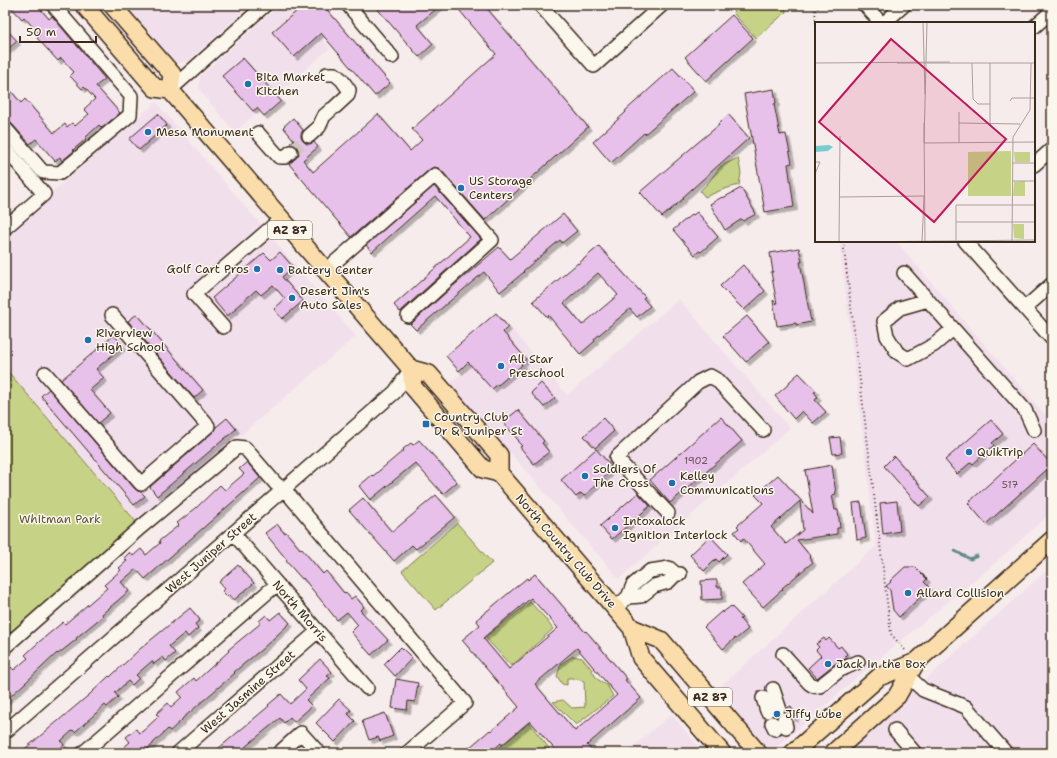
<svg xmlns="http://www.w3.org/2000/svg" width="1057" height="758" font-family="'Shantell Sans',sans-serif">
  <defs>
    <filter id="shadow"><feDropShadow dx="3.5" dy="3.5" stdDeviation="0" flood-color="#0004"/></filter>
  </defs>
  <rect width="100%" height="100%" fill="#f7ecec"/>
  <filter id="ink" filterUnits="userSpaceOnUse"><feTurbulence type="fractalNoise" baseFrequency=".025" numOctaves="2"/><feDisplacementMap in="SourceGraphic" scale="8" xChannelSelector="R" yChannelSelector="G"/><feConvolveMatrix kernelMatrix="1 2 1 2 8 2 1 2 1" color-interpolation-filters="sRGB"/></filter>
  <g filter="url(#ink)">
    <path fill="#f2dfec" d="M125,5H251L193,57L188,61L180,63L173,61L168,55Z
      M279,5H293L330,48L235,132L201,92L199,87L200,76Z
      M156,102L356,336L138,524L5,368V233Z
      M839,241H896L1052,423V512L987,570L856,678L823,708L774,749L766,748L760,744L735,712L715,691L876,546Z
      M679,299L790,428L619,579L450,383L512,329L567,395Z
      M1052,566V753H845L970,639Z
      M671,714L704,753H626Z"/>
    <path fill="#c6d286" stroke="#807e52" d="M736,5H785L786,12L756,38L733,13Z
      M738,158L741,173L739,185L724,189L705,197L700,191L707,184L721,166Z
      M5,368L138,524L5,641Z
      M457,523L492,563L436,610L402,571Z
      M530,602L544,617L553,629L516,662L511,666L485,637Z
      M573,656L582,658L590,667L597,679L607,685L613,696L576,725L553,702L563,700L572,708L585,707L584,681L573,678H567V685L562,684L557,676L561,664Z
      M529,723L549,748L546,753H493Z"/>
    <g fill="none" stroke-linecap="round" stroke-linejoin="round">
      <path stroke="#608b88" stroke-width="3" d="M955,551L970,559L977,556"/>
    </g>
    <path fill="#e8c1eb" stroke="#3b2a1e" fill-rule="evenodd" filter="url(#shadow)" d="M9,5H37L49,19L52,16L105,79L96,86L120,113L102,128L99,125L85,138L86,139L73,150L74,151L62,161L60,157L55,161L36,139L30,144L11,123L5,119V84L21,103L25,99L54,133L65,124L67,127L72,123L75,126L89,114L84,109L95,99L84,87L82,89L70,76L74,72L61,58L58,61L37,38L40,35L24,17L22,19Z
      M304,5H323L390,83L375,96L321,33L294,57L272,32Z
      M374,5H441L417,25L433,44L419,57Z
      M466,5H484L588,127L485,220L441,170L438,168L434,167L430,169L351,237L289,164L296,158L299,154V150L297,147L290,143L294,140L283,127L293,118L303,130L301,134V137L303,141L307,144H310L314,142L318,147L303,160L313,172L378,114L410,151L422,140L412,129L496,54L460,11Z
      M732,15L753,38L706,81L685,57Z
      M5,28L17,41L5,52Z
      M243,58L281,101L264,116L257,108L253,111L222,76Z
      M673,68L694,91L645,134L644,133L611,163L593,142L626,112L625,111Z
      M774,89L776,103L774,104L780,135L786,134L792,163L788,164L794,207L765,212L744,94Z
      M158,114L167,125L139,150L129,139Z
      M728,114L749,138L683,197L684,198L662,217L640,192L696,144L719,125L718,124Z
      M434,186L481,239L400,312L394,305L470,237L435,196L372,252L366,245Z
      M741,188L756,214L743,221L742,219L725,230L710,204L722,197L723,198Z
      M697,212L718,237L701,252L699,251L695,255L673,230L692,214L693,215Z
      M563,214L577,231L562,243L560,240L523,271L524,272L500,292L484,272L416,330L410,324L413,322L451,288L499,247L510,259Z
      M599,246L645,297L643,298L650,306L637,317L630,309L594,339L595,341L580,354L548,315L547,317L533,301L578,263V264ZM598,273L618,295L582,325L564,303Z
      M799,248L802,262H800L811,322L796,325V323L777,326L773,300L777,304L771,272H773L770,253Z
      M280,252L293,267L282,277L303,301L282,319L274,309L285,299L273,285L261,295L256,290L235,308L236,309L227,316L212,298L264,253L271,260Z
      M743,265L765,291L744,310L720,286Z
      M496,313L508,327L503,332L526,359L521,364L522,365L498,385V384L492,389L468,362L459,371L446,356Z
      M137,314L203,390L194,398L128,321Z
      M747,316L769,342L746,362L723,336Z
      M114,335L123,346L96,369L104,378L90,390L110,413L98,423L61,380Z
      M799,373L816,391L814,392L818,397L815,400L826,412L813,423L802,411L794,419L775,396L790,383L789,382Z
      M541,383L555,398L544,407L531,393Z
      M49,389L135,489L138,491L141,492L145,496L134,505L41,396Z
      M518,410L544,441L542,443L549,452L534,464L520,447L522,446L518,442L519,441L503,422Z
      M721,417L742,441L670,503L650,480Z
      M227,418L236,429L157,496L150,487L213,432L216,427Z
      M603,418L614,431L595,448L584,436Z
      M991,420L1003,434L992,443L994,445L973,464L971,462L957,474L945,460Z
      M840,437L842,453L833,454L830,438Z
      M419,440L457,482L443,494L415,463L370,500L359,486L372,475L373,476L404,450L403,449L411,443L413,445Z
      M1033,444L1052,465L986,524L968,503Z
      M596,449L611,466L607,470L609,473L584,496L581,493L576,497L561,480Z
      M894,456L930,497L919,506L884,466Z
      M247,462L260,478L145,579L136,569L121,582L129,591L102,614L103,616L76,638L77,639L58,654L57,653L25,683L5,701V672L11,667L14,670L28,658L25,655L39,642L63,622L65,624L107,588L104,585L121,570L119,568L127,561L124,558L130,552L133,556L141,549L146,555L160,543L159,541L179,525L177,523L196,508L220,485L225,490L244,474L239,469Z
      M832,465L836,494L832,495L835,510H838L840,528H837V534L797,540L810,556L809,557L813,562L782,588L783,589L763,607L742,584L765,564L743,538L741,541L734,532L739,528L737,526L763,503L755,495L778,475L813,514L805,470ZM800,501L803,530L786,544L771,527Z
      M638,493L650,506L612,539L600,526Z
      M436,495L455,517L416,549L412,545L394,561L349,510L363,498L392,532Z
      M897,501L900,531L883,534L880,503Z
      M861,502L866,538L857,540L853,503Z
      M277,524L284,533L286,532L300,549L301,548L323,574L326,571L344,593L345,592L351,599L355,596L364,607L360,610L388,640L371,655L351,632L358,625L347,612L337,620L303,578L302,579L286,561L287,560L265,533Z
      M710,536L727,554L719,562L716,559L704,571L690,555Z
      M238,565L254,583L234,600L230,595L228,597L222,591L225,589L219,582Z
      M905,567H915L927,579L924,582L930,588L899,617L893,610L890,590L886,586L891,582L890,581Z
      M535,574L585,632L586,631L627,679L625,680L641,698L587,745L594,753H558L530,721L502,745L501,743L490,753H463L490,730L491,731L519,707L462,640L480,625L476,620L527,578L528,580ZM531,598L558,628L509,669L483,638ZM577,648L617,695L575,731L535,684Z
      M712,580H717V587H722V599L702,600L701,581Z
      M731,606L742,618L740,619L748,629L736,639L735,638L723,649L704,627L722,611V613Z
      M190,608L200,620L195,624L198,628L188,637L185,633L169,646L175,653L166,661L163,657L154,664L152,661L136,675L139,678L132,685L128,681L115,693L118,697L107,707L105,705L75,732L73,730L61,741L64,745L54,753H20L90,694L109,676L110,677L141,648Z
      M280,612L290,623L262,649L234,672L235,673L182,719V720L170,731L168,729L153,743V744L143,753H117L130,742L126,737L136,729L139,733L143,731L159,716L156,714L168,703L171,707L182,697L178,692L194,678L196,681L229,651L228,650L261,623L259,621L266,615L270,620Z
      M824,638L826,641L829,638L838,648L841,646L847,654L845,656L847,658L835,664L817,678L808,668L821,656L816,650L819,647L816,644Z
      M401,647L412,658L395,676L384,664Z
      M320,659L332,672L327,676L330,678L306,700L312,706L294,722L290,717L284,723L280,718L245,747L250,753H213L269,706L268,705L281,694L290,704L306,689L298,680Z
      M396,679L418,683L415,702L408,701L407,710L392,708Z
      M339,699L351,710L348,714L355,721L335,742L316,723Z
      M791,706L795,718H792L790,714L786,711L787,708Z
      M385,713L393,736L380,741L378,737L369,740L362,721Z"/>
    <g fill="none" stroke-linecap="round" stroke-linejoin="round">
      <path stroke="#d1c5c3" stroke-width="13" stroke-dasharray="13 6" stroke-linecap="butt" d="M291,152L309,136
        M773,709L778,721"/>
      <g stroke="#3b2a1e" stroke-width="16">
        <path id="minor" d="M348,5L392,57
          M540,5L594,66L662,5
          M865,5L881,23
          M884,23L904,5
          M1034,27L1052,11
          M327,74H335L342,80L349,90L348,95L335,107
          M170,90L265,5
          M5,128L43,172L60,173L130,115L131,96L53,5
          M258,133L279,157H285L291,152
          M309,136L319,127L324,116L332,109
          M5,148L44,194L5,228
          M1034,165L1052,149
          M965,241L1052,339
          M326,270L435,175L492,240L408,316
          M904,273L1025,410L1034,430
          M928,300L900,308L884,321L887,336L897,352L908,359L934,345L953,329
          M1025,308L1052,284
          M223,327L194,294L281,219
          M45,373L141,484L208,426L112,315
          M668,513L616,458L698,382L710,376L717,380L763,430
          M233,533L367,688
          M628,597L641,596L654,586L668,582L676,574
          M615,608L628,597L633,585L650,571L669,568L676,574H680
          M5,647L141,527L237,447L245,448L276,484L284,489L465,703L407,753
          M783,654L809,683C813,686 815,687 820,686L840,670L858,662
          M908,676L923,690L966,707L1006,753
          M773,689L779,707
          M763,698L767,711
          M784,719L786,727
          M772,723L775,729
          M895,730L915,753
          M5,732L395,392L411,369
          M83,753L277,584
          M178,753L318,631
          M279,753L301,733L319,753"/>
      </g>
      <g stroke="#3b2a1e" stroke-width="20">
        <path id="major" d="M84,5L155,88L170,90L411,369L429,374L499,455V473
          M112,5L172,74L170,90
          M411,369L413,387L483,469L499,473L632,628L641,658L722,753
          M632,628L661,640L758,753
          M793,753L879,677L916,662
          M833,753L897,696L916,662L1052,540"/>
      </g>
      <path stroke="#3b2a1e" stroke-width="2" stroke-dasharray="1 3" stroke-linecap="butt" d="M816,23L815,10L820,5
        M843,241L891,634L906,651"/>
      <use href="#minor" stroke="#fbf7ec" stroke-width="13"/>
      <use href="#major" stroke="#faddab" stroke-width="17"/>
    </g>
  </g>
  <g fill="#1f6fb2" stroke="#fbf7ec" stroke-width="1.5">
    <circle cx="248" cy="84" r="4"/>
    <circle cx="148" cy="132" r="4"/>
    <circle cx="461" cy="188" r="4"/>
    <circle cx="257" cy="269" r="4"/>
    <circle cx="280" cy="270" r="4"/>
    <circle cx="292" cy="298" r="4"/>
    <circle cx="88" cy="340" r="4"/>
    <circle cx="501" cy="366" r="4"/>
    <rect x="422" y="420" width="8" height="8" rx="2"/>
    <circle cx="969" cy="452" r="4"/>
    <circle cx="585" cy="476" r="4"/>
    <circle cx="672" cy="483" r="4"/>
    <circle cx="615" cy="528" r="4"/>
    <circle cx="908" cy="593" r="4"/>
    <circle cx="828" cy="664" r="4"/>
    <circle cx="777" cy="714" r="4"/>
  </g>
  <g text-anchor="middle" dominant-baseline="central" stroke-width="3" stroke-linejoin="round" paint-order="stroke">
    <g font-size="10" fill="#665051">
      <text x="696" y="460">1902</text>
      <text x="1010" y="484">517</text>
    </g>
    <g fill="#fbf7ec" stroke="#75685c" stroke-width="1">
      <rect x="268" y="221" width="44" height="18" rx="3"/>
      <rect x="688" y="688" width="44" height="18" rx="3"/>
    </g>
    <g font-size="11" font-weight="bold" fill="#3b2a1e">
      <text x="290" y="230">AZ 87</text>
      <text x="710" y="697">AZ 87</text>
    </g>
    <g font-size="12" fill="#3b2a1e" stroke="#fbf7ec" text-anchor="start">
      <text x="256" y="77">Bita Market<tspan x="256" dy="14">Kitchen</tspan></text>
      <text x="156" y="132">Mesa Monument</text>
      <text x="469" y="181">US Storage<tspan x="469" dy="14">Centers</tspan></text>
      <text x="249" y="269" text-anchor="end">Golf Cart Pros</text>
      <text x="288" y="270">Battery Center</text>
      <text x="300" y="291">Desert Jim's<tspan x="300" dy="14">Auto Sales</tspan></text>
      <text x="96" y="333">Riverview<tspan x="96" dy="14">High School</tspan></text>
      <text x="509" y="359">All Star<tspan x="509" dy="14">Preschool</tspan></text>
      <text x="434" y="417">Country Club<tspan x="434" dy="14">Dr &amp; Juniper St</tspan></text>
      <text x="977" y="452">QuikTrip</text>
      <text x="593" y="469">Soldiers Of<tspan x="593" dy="14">The Cross</tspan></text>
      <text x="680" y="476">Kelley<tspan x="680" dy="14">Communications</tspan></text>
      <text x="623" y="521">Intoxalock<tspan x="623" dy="14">Ignition Interlock</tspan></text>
      <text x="916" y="593">Allard Collision</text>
      <text x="836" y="664">Jack in the Box</text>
      <text x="785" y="714">Jiffy Lube</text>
    </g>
    <g font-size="12" fill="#5e5438" stroke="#fbf7ec">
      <text x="60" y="519">Whitman Park</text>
    </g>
    <g font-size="12" fill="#3b2a1e" stroke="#fbf7ec">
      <text transform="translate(566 551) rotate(49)">North Country Club Drive</text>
      <text transform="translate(211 553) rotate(-41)">West Juniper Street</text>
      <text transform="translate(300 611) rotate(49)">North Morris</text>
      <text transform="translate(248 692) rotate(-41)">West Jasmine Street</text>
    </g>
  </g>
  <g transform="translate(815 22)">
    <rect width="220" height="220" fill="#f7ecec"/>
    <path d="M196,129V174H153V130ZM199,130H215V140H200ZM210,159V174H198L199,160ZM198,202H209V217L199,216Z" fill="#c6d286"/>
    <path d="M14,123L18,125L13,129L0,130V124Z" fill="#79cbcf"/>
    <path fill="none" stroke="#ac9e9a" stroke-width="1" d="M108,0L110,72M0,41L135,40M82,41H220M157,41L158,77L163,82H175M195,79L197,76H220M109,101L110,220M144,101L205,102M175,101V41M144,120V90M109,121L220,120M109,121L112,0M0,140H5L0,152M197,141H220M197,159H220M25,175L109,174M141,200H220M197,219L198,115L215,88L216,41M24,220L25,114M31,220L220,218M107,220L109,174M141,220V183H220"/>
    <path fill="#c2185b" fill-opacity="0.15" stroke="#c2185b" stroke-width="2" d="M76,17L191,117L119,200L4,100Z"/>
    <rect width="220" height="220" fill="none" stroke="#3b2a1e" stroke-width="2"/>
  </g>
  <rect width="1057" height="758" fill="none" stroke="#fbf7ec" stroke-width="20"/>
  <rect x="10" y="10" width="1037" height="738" fill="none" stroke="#3b2a1e" stroke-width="1.5" filter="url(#ink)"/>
  <path d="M20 36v6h76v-6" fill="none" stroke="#3b2a1e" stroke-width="2"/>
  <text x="26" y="36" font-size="12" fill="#3b2a1e" stroke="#fbf7ec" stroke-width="3" paint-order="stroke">50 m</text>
</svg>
